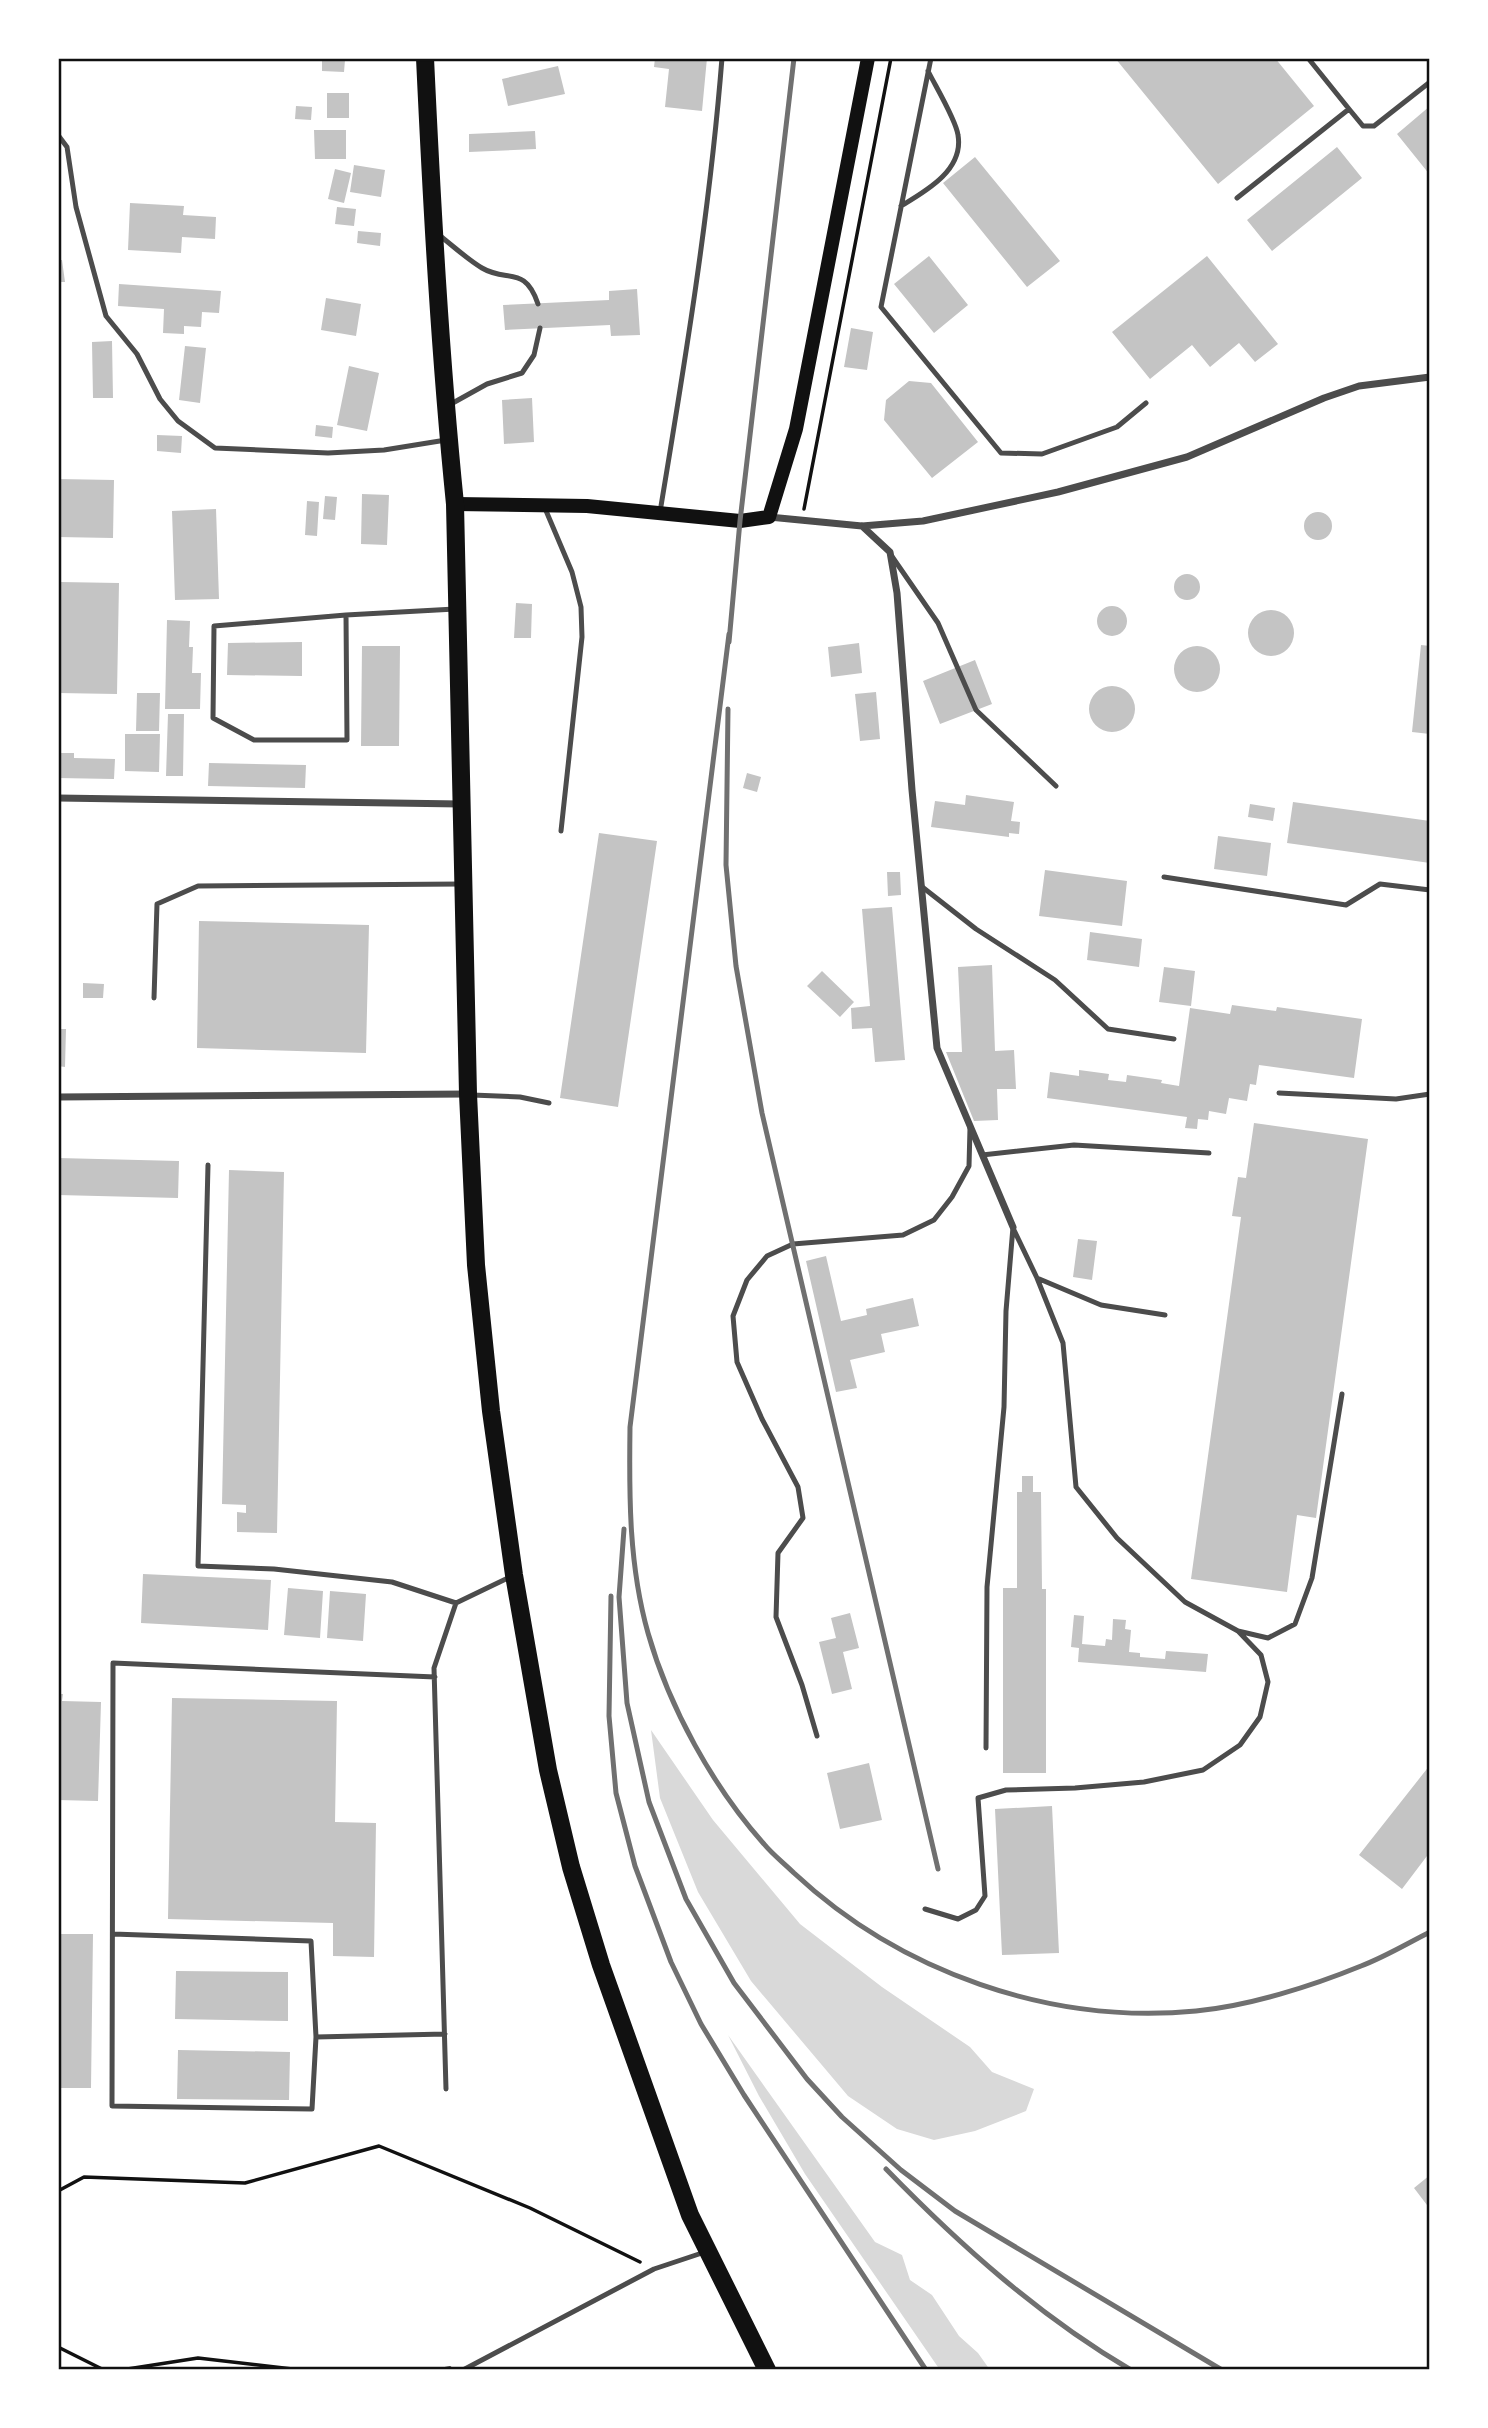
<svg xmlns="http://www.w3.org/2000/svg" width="1488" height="2428" font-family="Merriweather,serif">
  <rect width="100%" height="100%" fill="#fff"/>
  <path fill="#d9d9d9" d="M651,1730L713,1820L800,1924L882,1987L970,2047L992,2072L1034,2089L1026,2111L975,2131L934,2140L897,2129L848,2096L751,1981L698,1892L660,1798Z
    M728,2035L875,2242L902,2255L910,2280L932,2295L959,2336L978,2353L990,2370H940L805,2174L759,2096Z"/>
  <path fill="#c4c4c4" d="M322,58L345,60L344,72L322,71Z
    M655,58H707L702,111L665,107L669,69L654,67Z
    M1115,58H1275L1314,106L1218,184Z
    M558,66L565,94L508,106L502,79Z
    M327,93H349V118H327Z
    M296,106L312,107L311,120L295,119Z
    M1430,106V175L1397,134Z
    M314,130H346V159H315Z
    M535,131L536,149L469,152V134Z
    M1337,147L1362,178L1272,251L1247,220Z
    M975,157L1060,261L1027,287L943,183Z
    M354,165L385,170L381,197L350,192Z
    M335,169L351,173L344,203L328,199Z
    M130,203L184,206L183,215L216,217L215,239L182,237L181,253L128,250Z
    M337,207L356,209L354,226L335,224Z
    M358,231L381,233L380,246L357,243Z
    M929,256L968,305L934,333L894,284Z
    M1207,256L1278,344L1255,362L1239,343L1210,367L1192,345L1150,379L1112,332Z
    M58,260H62L65,282H58Z
    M119,284L221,291L219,313L202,312L201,327L184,326V334L163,333L164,309L118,306Z
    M637,289L640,335L611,336L610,325L505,330L503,305L609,300V291Z
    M326,298L361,304L356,336L321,330Z
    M851,328L873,332L867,370L844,367Z
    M112,341L113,398H93L92,342Z
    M185,346L206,348L200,403L179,400Z
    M349,366L379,373L367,431L337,425Z
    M909,381L931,383L978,442L932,478L884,420L886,400Z
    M532,398L534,442L504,444L502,400Z
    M316,425L333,427L332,438L315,436Z
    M157,435L182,436L181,453L157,451Z
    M58,479L114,480L113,538L58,537Z
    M362,494L389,495L387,545L361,544Z
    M325,496L337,497L335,520L323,519Z
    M307,501L319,502L317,536L305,535Z
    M216,509L219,599L175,600L172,511Z
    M1304 526a14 14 0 1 1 28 0a14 14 0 1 1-28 0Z
    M1174 587a13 13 0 1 1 26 0a13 13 0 1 1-26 0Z
    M60,582L119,583L117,694L58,693Z
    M516,603L532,604L531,638H514Z
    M1097 621a15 15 0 1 1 30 0a15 15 0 1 1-30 0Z
    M1248 633a23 23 0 1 1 46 0a23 23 0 1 1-46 0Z
    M167,620L190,621L189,647H193L192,673H201L200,709H165Z
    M302,642V676L227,675L228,643Z
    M859,643L862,673L831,677L828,647Z
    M1421,645L1430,646V734L1412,732Z
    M362,646H400L399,746H361Z
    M1174 669a23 23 0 1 1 46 0a23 23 0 1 1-46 0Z
    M975,660L992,704L940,724L923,681Z
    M1089 709a23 23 0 1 1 46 0a23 23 0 1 1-46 0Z
    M876,692L880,739L860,741L855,694Z
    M137,693H160L159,731H136Z
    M168,714H184L183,776H166Z
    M125,734H160L159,772L125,771Z
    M58,753H74V758L115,759L114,779L58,778Z
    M209,763L306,765L305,788L208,786Z
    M747,773L761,777L757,792L743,788Z
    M966,795L1014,802L1011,821L1020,822L1019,834L1009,833V837L931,827L935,801L965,805Z
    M1293,802L1430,821V863L1287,843Z
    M1250,804L1275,808L1273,821L1248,817Z
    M599,833L657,841L618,1107L560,1098Z
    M1218,836L1271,843L1267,876L1214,869Z
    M1045,870L1127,881L1122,926L1039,916Z
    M887,872H900L901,895L888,896Z
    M892,907L905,1060L875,1062L872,1028L852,1029L851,1008L870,1006L862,909Z
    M199,921L369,925L366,1053L197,1048Z
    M1090,932L1142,939L1139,967L1087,960Z
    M992,965L995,1051L1014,1050L1016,1089H997L998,1120L974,1121L946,1052H962L958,967Z
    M1164,967L1195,971L1191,1006L1159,1002Z
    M822,971L854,1002L840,1017L807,986Z
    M83,983L104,984L103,998H83Z
    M1232,1005L1276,1011L1277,1007L1362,1019L1354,1078L1259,1065L1256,1085L1250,1084L1247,1101L1229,1098L1226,1114L1209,1111L1208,1120L1198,1119L1197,1129L1185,1128L1187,1117L1047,1098L1050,1072L1079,1076V1070L1109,1074L1108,1080L1126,1082L1127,1075L1162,1080L1161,1083L1179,1086L1190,1008L1230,1014Z
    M58,1029H66L65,1067L58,1066Z
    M1254,1123L1368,1139L1316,1518L1297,1515L1287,1592L1191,1579L1241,1217L1232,1216L1238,1177L1246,1178Z
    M58,1158L179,1161L178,1198L58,1195Z
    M229,1170L284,1172L277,1533L237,1532V1512L246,1513V1505L222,1504Z
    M1078,1239L1097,1241L1092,1280L1073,1277Z
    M826,1256L841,1321L867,1315L866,1309L913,1298L919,1326L881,1334L885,1352L850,1360L857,1388L836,1392L806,1261Z
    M1022,1476H1033V1492H1041L1042,1589H1046V1773H1003V1588H1017V1492H1022Z
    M143,1574L271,1580L268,1630L141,1623Z
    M288,1588L323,1591L320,1638L284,1635Z
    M330,1591L366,1594L363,1641L327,1638Z
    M850,1613L859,1648L843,1652L852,1689L832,1694L819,1642L836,1638L831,1618Z
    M1074,1615L1084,1616L1082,1644L1105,1646L1106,1639L1112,1640L1113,1619L1126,1620L1125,1629L1131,1630L1129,1652L1140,1653V1657L1165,1659L1166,1651L1208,1654L1206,1672L1078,1662L1079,1648L1071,1647Z
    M58,1694H63L62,1701L101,1702L98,1801L58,1800Z
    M172,1698L337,1701L335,1822L376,1823L374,1957L333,1956V1923L168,1919Z
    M869,1763L882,1820L840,1829L827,1773Z
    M1430,1765V1852L1402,1889L1359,1855Z
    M1052,1806L1059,1953L1002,1955L995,1809Z
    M58,1934H93L91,2088H58Z
    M176,1971L288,1972V2021L175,2019Z
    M178,2050L290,2052L289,2100L177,2099Z
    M1430,2175V2209L1414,2188Z"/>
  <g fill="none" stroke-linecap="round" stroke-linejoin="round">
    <path stroke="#111" stroke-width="3.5" d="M804,509L891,58
      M58,2191L84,2177L245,2183L379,2146L530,2208L640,2262
      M58,2347L104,2370
      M121,2370L198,2358L301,2370
      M436,2370L450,2368"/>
    <path stroke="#4c4c4c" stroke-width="5" d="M931,58L881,307L1001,453L1042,454L1117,427L1146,403
      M1349,109L1363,126H1374L1430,82
      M58,135L67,147L76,207L106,316L137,354L160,399L178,421L215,448L328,453L384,450L446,440
      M1237,198L1349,109L1308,58
      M901,206C926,191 964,170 958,135C956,120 936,87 928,71
      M439,235C453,246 467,259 482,268C507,283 525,265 538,304
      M451,404L487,384L522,373L534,355L540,328
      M544,506L572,572L581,607L582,637L561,831
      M660,512C685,362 710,210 722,58
      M891,555L938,623L976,710L1056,786
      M346,615L347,740H254L213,718L214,626L346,615L455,609
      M1164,877L1346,905L1380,884L1430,890
      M921,886L976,929L1055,980L1108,1029L1174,1039
      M154,998L157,904L198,886L462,884
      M1279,1093L1396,1099L1430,1094
      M472,1095L520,1097L549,1103
      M982,1155L1074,1145L1209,1153
      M208,1165L198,1566L274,1569L392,1582L456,1603L512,1576
      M1013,1228L1037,1278L1101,1305L1165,1315
      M1037,1278L1063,1343L1076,1487L1117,1538L1185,1602L1238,1631L1268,1638L1295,1624L1312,1578L1342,1394
      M817,1736L802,1685L776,1617L778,1553L803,1518L798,1487L762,1419L737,1362L733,1316L747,1280L767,1256L793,1244L903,1235L934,1220L952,1197L969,1166L970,1128
      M986,1748L987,1587L1004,1407L1006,1311L1013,1227
      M925,1909L958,1919L976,1910L985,1896L978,1798L1006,1790L1075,1788L1144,1782L1203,1770L1240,1745L1260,1717L1268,1682L1261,1655L1238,1631
      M113,1934L311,1941L316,2037L445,2034
      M316,2037L312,2109L112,2106L113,1663L435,1677
      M446,2089L434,1668L456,1603
      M463,2370L654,2269L705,2252"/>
    <path stroke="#4c4c4c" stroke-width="7" d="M769,517L862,526L923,521L1058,492L1187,457L1324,398L1359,386L1430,377
      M862,526L890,552L897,593L912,790L937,1048L1013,1227
      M58,798L461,804
      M58,1097L467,1094"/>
    <path stroke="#111" stroke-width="14" d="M455,504L587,506L740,521L769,517L796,429L868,58"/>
    <path stroke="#111" stroke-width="18" d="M425,58C432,207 440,355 455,504L468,1094L476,1265L491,1411L514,1575L548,1770L571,1867L601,1965L690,2215L767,2370"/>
    <path stroke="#707070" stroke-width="5" d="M729,634L630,1427C629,1497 629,1566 648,1633C669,1707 713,1787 764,1844C773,1855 784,1863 794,1873C900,1972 1050,2025 1196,2011C1249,2006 1312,1986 1361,1966C1385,1957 1408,1943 1430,1932
      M729,642L740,521L794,58
      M728,709L726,865L736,966L762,1113L938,1869
      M624,1529L619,1597L627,1703L649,1802L686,1899L734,1983L807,2079L842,2117L901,2170L955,2211L1222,2370
      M611,1596L609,1716L616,1793L635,1866L671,1962L701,2024L744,2095L926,2370
      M886,2169C960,2245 1039,2316 1131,2370"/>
  </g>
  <rect width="1488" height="2428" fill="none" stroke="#ffffff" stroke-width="119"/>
  <rect x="60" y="60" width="1368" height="2308" fill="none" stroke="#111" stroke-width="2.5"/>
</svg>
